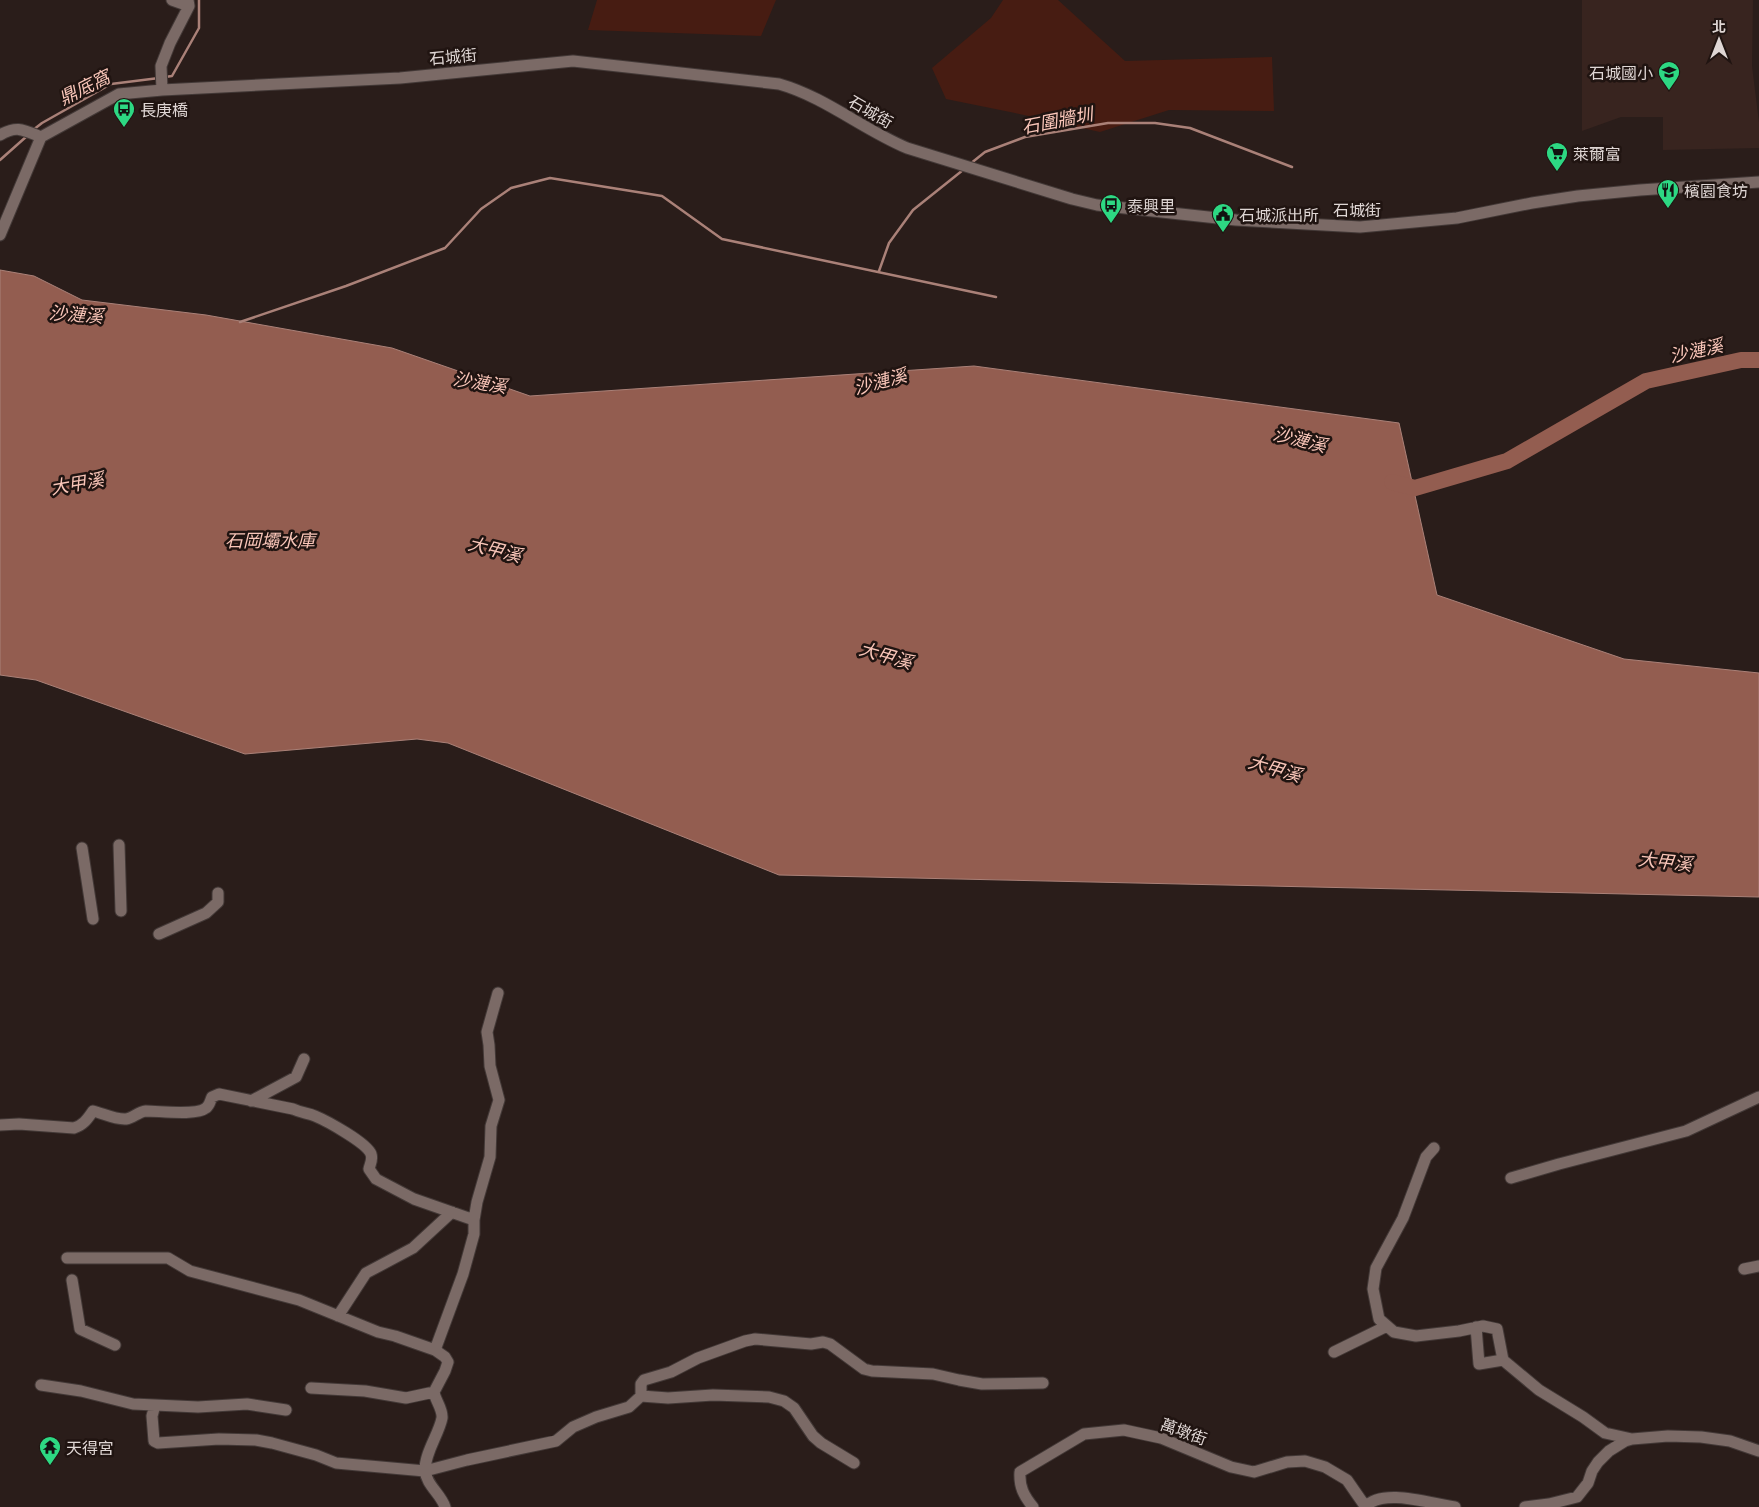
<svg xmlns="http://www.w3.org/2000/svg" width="1759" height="1507" font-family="'Exo 2','Noto Sans TC',sans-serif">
  <rect width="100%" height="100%" fill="#2a1d1a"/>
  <path fill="#38241f" d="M1582,0H1753L1752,66L1759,122V148L1663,150V117H1621L1582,131Z"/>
  <path fill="#471c12" d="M597,0H776L761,36L588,30Z
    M1003,0H1058L1125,61L1272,57L1274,111L1169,110L1100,132L1015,113L946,99L932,68L991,18Z"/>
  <path fill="#935d50" stroke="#aa8178" d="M0,270L34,276L82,300L206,315L392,348L530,396L974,366L1399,423L1437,595L1624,659L1759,673V897L779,875L448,743L417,739L245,754L36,680L0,675Z"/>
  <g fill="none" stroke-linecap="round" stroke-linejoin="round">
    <path stroke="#aa8178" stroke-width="2.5" d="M165,77L172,76L199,28V0
      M33,130L42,123L111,84L159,78
      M0,160L27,136
      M970,164L985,152L1025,137L1108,123H1155L1190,128L1292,167
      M879,271L889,243L913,210L963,170
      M240,322L346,286L445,248L481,209L511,188L550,178L662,196L722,239L996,297"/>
    <path stroke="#935d50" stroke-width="16" d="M1392,482L1415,488L1507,461L1646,381L1741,360H1759"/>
    <g stroke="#433937" stroke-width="13">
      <path id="minor" d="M172,0L189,6
        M162,90L161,66L170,43L189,6L188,0
        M0,135C17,125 24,130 41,137
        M0,235L41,137L119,94L162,90L400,78L573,61L779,84C825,97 862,129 907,148L1072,199L1097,205L1236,220L1360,227L1457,218L1532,203L1578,196L1640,190L1759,182
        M119,845L121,911
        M82,848L93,919
        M159,934L206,913L218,902V893
        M251,1101L296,1077L304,1059
        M0,1125L19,1124L74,1128C84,1125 88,1118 93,1111C102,1113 116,1120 126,1119C133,1118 138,1112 146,1111C160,1111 196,1116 206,1108C210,1105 210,1101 212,1097L219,1094L293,1109C302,1113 308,1113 315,1116C327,1121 367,1143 371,1154C373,1160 370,1164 369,1169L376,1179L414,1199L474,1220
        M1434,1148L1426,1157L1403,1218L1376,1268L1373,1289L1379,1319L1394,1332L1416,1336L1459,1331L1483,1326L1497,1329L1503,1360L1539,1390L1583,1417L1605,1433L1632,1439
        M1511,1178L1559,1164L1686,1131L1759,1097
        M67,1258H168L190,1271L299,1300L378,1332L395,1336L435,1350
        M1744,1269L1759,1266
        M72,1280L80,1329L115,1345
        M338,1316L366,1273L413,1248L452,1212
        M1476,1327L1479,1364L1503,1360
        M1334,1352L1387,1326
        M41,1385L81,1391L133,1404L155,1405L152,1416L154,1441L158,1443L219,1439L256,1440L272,1443L316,1455L336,1463L425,1471L467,1460L556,1441L573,1427L596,1417L629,1407L641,1396V1384L644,1380L671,1372L698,1358L745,1341L755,1339L811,1344L823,1342L830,1344L864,1369L872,1371L933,1374L959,1380L982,1384L1043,1383
        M311,1388L365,1391L406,1398L434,1392
        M641,1396L668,1398L713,1395L769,1397L784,1401L794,1408L813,1436L821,1443L854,1463
        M155,1405L198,1407L247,1404L286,1410
        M445,1507C441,1494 426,1485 425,1470C425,1452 439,1434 442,1418C443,1409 435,1400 434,1392L445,1371L448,1362L445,1357L435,1350L463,1274L474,1234V1220L477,1202L490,1157L491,1126L499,1100L490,1066L489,1045L487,1032L498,993
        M1033,1507C1024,1496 1019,1487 1020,1472L1084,1434L1124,1430L1161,1438L1231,1467L1254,1472L1287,1462L1305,1461L1325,1467L1347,1480L1365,1506
        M1365,1507C1383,1487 1431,1504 1455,1507
        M1525,1507L1549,1504L1577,1497L1588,1483L1592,1471L1598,1462L1609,1451L1625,1441L1632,1439L1668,1436L1701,1437L1730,1441L1759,1451"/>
    </g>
    <use href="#minor" stroke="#7b6a66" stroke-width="11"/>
  </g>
  <defs>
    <g id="school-pin" transform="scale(1.125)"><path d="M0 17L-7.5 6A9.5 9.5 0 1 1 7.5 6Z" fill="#2dd883" stroke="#201411"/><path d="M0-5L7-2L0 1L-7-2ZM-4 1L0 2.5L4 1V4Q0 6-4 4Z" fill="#111"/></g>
    <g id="bus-pin" transform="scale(1.125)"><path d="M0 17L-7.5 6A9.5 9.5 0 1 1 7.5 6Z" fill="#2dd883" stroke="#201411"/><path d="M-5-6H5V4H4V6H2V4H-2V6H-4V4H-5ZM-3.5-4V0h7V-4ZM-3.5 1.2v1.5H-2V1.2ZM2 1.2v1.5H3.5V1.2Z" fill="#111"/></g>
    <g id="supermarket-pin" transform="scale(1.125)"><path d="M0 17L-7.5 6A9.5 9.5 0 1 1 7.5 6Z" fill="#2dd883" stroke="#201411"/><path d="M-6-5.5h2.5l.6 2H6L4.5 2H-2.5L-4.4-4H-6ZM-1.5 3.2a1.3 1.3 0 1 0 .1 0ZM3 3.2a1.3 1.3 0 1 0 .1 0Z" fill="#111"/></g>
    <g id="restaurant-pin" transform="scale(1.125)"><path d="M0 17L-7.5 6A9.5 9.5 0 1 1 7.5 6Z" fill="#2dd883" stroke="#201411"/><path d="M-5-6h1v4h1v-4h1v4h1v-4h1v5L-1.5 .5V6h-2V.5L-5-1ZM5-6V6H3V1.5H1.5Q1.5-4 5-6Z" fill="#111"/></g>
    <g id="civic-pin" transform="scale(1.125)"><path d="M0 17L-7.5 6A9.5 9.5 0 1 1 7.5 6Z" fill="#2dd883" stroke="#201411"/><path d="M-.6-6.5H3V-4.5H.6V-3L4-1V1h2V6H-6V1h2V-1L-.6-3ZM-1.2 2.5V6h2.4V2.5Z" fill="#111"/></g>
    <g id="temple-pin" transform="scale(1.125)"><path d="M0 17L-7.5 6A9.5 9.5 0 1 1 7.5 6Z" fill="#2dd883" stroke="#201411"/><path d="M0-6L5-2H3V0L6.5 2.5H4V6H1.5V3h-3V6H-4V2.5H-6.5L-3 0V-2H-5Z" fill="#111"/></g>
  </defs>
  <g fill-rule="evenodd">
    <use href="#school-pin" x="1669" y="72"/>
    <use href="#bus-pin" x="124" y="109"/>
    <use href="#supermarket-pin" x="1557" y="153"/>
    <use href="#restaurant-pin" x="1668" y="190"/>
    <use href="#bus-pin" x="1111" y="205"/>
    <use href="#civic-pin" x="1223" y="214"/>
    <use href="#temple-pin" x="50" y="1447"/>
  </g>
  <g text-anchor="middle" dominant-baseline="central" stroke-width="5" stroke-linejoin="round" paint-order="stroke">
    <g font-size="16" fill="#dfd6d4" stroke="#201411">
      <text transform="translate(453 56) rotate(-5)">石城街</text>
      <text transform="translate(871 111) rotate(30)">石城街</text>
      <text x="1357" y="209">石城街</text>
      <text transform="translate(1184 1431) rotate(20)">萬墩街</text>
    </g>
    <g font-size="16" fill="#dfd6d4" stroke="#201411" text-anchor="start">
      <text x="1653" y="72" text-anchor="end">石城國小</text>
      <text x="140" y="109">長庚橋</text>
      <text x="1573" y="153">萊爾富</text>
      <text x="1684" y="190">檳園食坊</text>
      <text x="1127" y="205">泰興里</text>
      <text x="1239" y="214">石城派出所</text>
      <text x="66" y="1447">天得宮</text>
    </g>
    <g font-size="18" font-style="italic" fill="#fac6b9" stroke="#201411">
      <text transform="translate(84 87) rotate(-26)">鼎底窩</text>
      <text transform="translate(1057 120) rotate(-11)">石圍牆圳</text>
      <text transform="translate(76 314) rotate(4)">沙漣溪</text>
      <text transform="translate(1696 350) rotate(-12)">沙漣溪</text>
      <text transform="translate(880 381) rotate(-15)">沙漣溪</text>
      <text transform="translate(480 382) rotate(9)">沙漣溪</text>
      <text transform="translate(1300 439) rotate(14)">沙漣溪</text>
      <text transform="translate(77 483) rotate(-10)">大甲溪</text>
      <text x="270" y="540">石岡壩水庫</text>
      <text transform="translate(495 549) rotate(14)">大甲溪</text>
      <text transform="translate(886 655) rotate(16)">大甲溪</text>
      <text transform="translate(1275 768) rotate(16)">大甲溪</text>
      <text transform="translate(1665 861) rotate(6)">大甲溪</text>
    </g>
  </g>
  <g transform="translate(1719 40)" stroke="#201411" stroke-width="4" paint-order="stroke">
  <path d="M0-4L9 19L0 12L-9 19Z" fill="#dfd6d4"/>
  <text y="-8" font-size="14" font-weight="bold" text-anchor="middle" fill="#dfd6d4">北</text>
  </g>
</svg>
